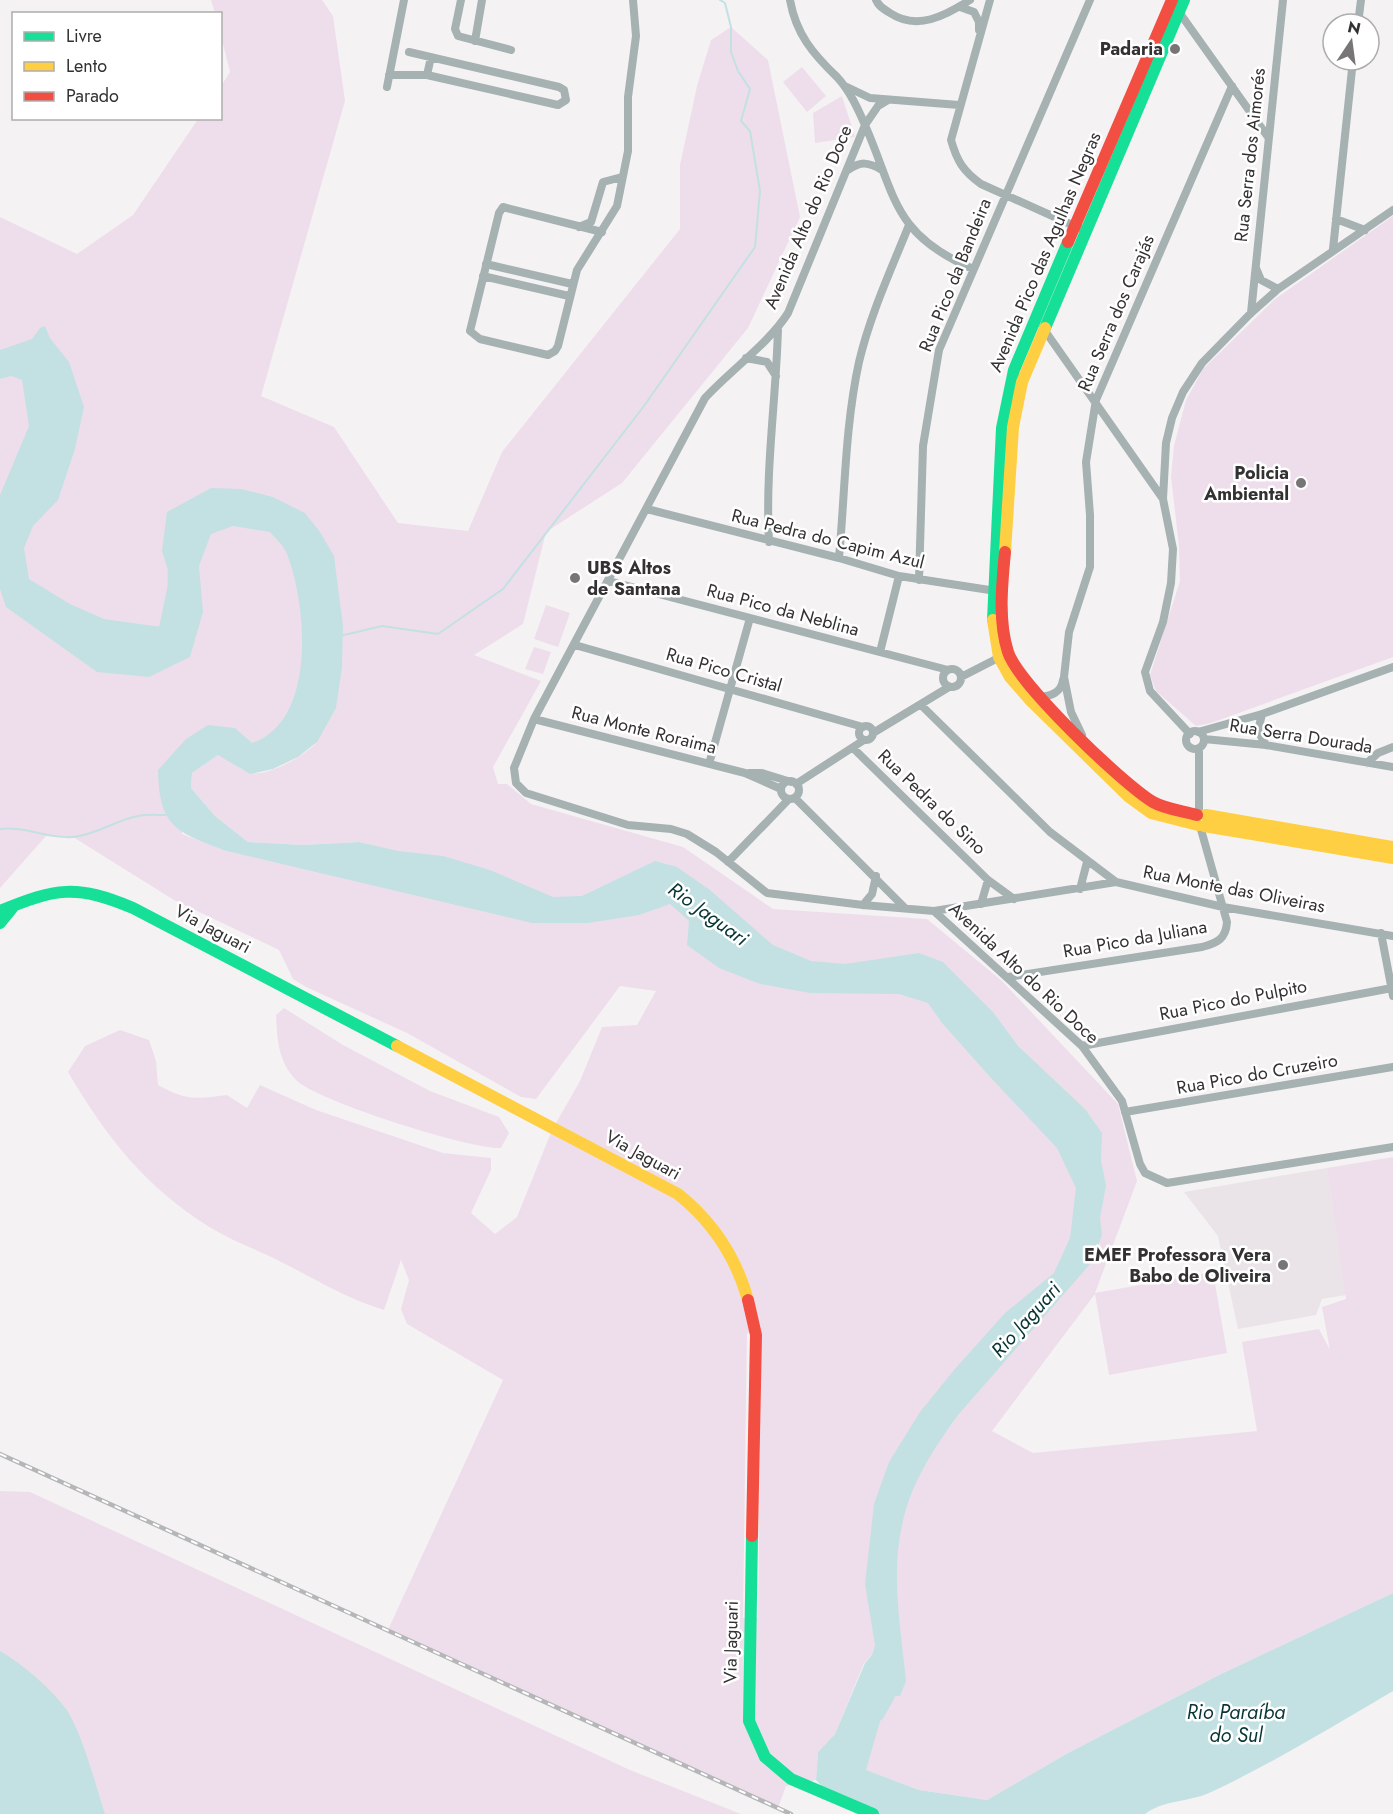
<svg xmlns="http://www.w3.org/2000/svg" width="1393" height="1814" font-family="Jost,sans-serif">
  <rect width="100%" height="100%" fill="#f5f2f4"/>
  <path fill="#eae3e8" d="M1327,1168L1346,1295L1322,1299L1316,1315L1238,1329L1218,1236L1184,1192Z"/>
  <path fill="#eedeeb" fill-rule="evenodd" d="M211,0H322L333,16L345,101L261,396L334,427L398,523L468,531L502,452L680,229V165L697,86L711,40L731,27L768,60L800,217L748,328L622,483L546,532L523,624L474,655L541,681L493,767L498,784H507L531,804L683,847L773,909L927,919L1002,981L1118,1104L1137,1181L1095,1293L1213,1272L1227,1353L1109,1375L1095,1294L992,1431L1033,1453L1257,1431L1242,1342L1319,1329L1330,1350L1322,1307L1346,1299L1327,1168L1393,1157V1593L1219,1675L1068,1753L987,1800L919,1790L865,1770L869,1754L875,1645L872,1655L864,1663L835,1734L818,1752L816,1780L786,1786L778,1808L387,1632L503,1380L407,1324L401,1309L409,1280L401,1260L384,1310C345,1298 321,1282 285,1264C261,1251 234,1242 211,1228C145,1187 107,1138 68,1072L85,1046L120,1030L149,1040L156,1061L158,1085C186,1101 197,1099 227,1095L247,1108L260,1085L316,1110L443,1153L491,1158V1170L471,1213L495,1234L517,1217L552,1130L580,1081L602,1027L637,1025L656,991L620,986L536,1099L521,1097L407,1033L306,987L293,979L279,950L174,900L73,837L46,836L0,888V217L77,254L133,215L198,119L220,118L221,86L230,72L221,36L220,14L215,13ZM186,739L253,756L316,743C304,756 265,779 247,772C237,768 228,757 218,755L192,773L191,788L215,816L248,842L303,845L359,842L371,845L353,880L226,851L182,834ZM761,1330L758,1617L743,1618L747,1333Z
    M802,67L826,96L807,112L783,82Z
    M842,96L855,137L815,143L813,113Z
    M1393,216V657L1211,723L1196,726L1156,691L1150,675L1180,581L1179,546L1171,477L1174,446L1186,400L1203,369L1275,299Z
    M546,605L570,613L558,647L534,639Z
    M534,647L551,652L543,674L525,669Z
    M284,1008L343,1045L430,1091L499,1117L509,1133L501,1148C472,1150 313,1100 295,1079C278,1060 277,1038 276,1015Z
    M0,1491L30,1492L630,1770L741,1814H0Z"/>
  <path fill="#c3e1e2" d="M45,326L50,338L69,362L84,407L75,449L58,500L33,526L24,548L29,579L70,604L104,619L161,627L176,612V596L162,551L167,512L211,488L241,489L273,497L305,513L320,532L334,556L343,626L342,667L336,708L317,742L298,757L273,769L250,774L218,755L192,773L191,788L215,816L248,842L303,845L359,842L398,851L443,856L490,870L553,897L582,896L655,861L677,867L710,890L773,945L811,961L845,964L919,953L943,962L993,1012L1018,1046L1085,1109L1102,1133L1101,1160L1106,1186L1100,1218L1102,1235L1092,1262L958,1415C936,1445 911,1483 903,1521C890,1572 901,1629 906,1681L900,1696L887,1697L866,1770L919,1790L987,1800L1068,1753L1219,1675L1393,1593V1691C1333,1726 1272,1764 1209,1793C1189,1802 1163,1800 1145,1814H872L830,1795L816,1780L818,1752L835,1734L865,1663L872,1655L875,1645L865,1584L874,1504L889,1462L920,1412L954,1370L1005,1313L1054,1273L1070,1238L1076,1188L1057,1148L991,1078L942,1023L928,1003L899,994L810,993L760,984L719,968L687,945L689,921L670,904L639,915L588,923H532L226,851C177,832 159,828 158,770L186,739L208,725L235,728L252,743C317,722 307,605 287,554C284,546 276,539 270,532L233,526L211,534L199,566L203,612L190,657L149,677L97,672L6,607L0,589V495L29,426L22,380L11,376L0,379V350L32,339L40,328Z
    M0,1651C22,1664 51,1688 66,1709C82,1732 96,1786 105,1814H0Z"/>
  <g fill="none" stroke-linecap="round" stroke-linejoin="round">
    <path stroke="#c3e1e2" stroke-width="2" d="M340,636L382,626L438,634L503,589L644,406L755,247L760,191L750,131L741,121L750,89L738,71L731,52V27L725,3L720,0
      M0,829C26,826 47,839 73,837C96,835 116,820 138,816C147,814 157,815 166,815"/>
    <path stroke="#c3e1e2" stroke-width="15" d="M158,635L166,631L175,587V571
      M877,1714L887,1696V1615"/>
    <path stroke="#a6b1b1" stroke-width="8" d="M461,0L455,29L458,36L511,50
      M790,0C796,34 813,54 837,77C850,91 858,109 865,125L788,313C769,343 731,370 705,398L534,719L514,768L516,783L526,793L628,825L671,829L687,834L716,852L767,893L863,905L934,911L1082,1046L1122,1101L1140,1164L1145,1173L1167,1183L1393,1147
      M876,0C879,7 884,9 890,13C917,31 945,16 970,0
      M990,0L951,140C957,161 963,171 981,184L1079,228
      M960,7L974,12L979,22V30
      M1179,12L1268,137
      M1358,24L1361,0
      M475,41L482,0
      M389,75H427L558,105L566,100L564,90L559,87L409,52
      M427,75L431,57
      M387,87L404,0
      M847,87L870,98L959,105
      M888,100L878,106L865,125C896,196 892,234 973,269
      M848,170C861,161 868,162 882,170
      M1336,219L1365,230
      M579,227L591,222L603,182L622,177
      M602,232L503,207L499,213L470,331L480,339L548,355L555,351L558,346L577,270L617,206L628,151V97L636,36L633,0
      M1333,249L1353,60
      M486,264L572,284
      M1256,268L1261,280L1278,289
      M483,276L569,296
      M1251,313L1283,0
      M1043,328L1163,499
      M746,358L767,362L776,376
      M647,509L839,558L899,576L996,591
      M769,542C765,471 776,400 778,329
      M839,558C845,493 845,426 859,362C870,315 891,270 909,225
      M919,580L923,446L939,350L1090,0
      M609,581L948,670
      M575,645L863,727
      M880,652L899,576
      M943 678a9 9 0 1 1 18 0a9 9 0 1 1-18 0Z
      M961,677L1002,656
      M1039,697C1051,696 1061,693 1063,680
      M921,705L1050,832L1116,882L1223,907L1393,936
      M1262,714L1258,731L1266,745
      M534,719L745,773L781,789
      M859 733a7 7 0 1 1 14 0a7 7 0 1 1-14 0Z
      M1186 740a9 9 0 1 1 18 0a9 9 0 1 1-18 0Z
      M1198,732L1262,714L1393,667
      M873,733L949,687
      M1190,734L1150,691L1145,672L1163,622L1171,583L1173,549L1163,499L1166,443L1172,418L1183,392L1202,363L1251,313L1278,289L1393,210
      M1082,735L1071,712L1064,677L1069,632L1090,567V515L1086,462L1096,400L1232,86
      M1204,739L1266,745L1393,767
      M853,748L988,880L1014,899
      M1367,763L1378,753L1393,747
      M709,764L750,618
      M749,773H762L791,782
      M781 790a9 9 0 1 1 18 0a9 9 0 1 1-18 0Z
      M796,784L864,740
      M795,798L905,908
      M1199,814V748
      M728,862L789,799
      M1080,889L1087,862
      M981,904L988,880
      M863,905L872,894L876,876
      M934,911L1116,882
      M1381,933L1393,996
      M1008,977L1202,947C1217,943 1226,939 1227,922L1200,826
      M1082,1046L1392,988
      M1125,1112L1393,1067"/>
    <path stroke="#16e098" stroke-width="12" d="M1045,328L1184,0
      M993,620L1002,428L1014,370L1068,242
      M0,911C56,888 76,884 133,908L397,1046
      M0,923L13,907
      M752,1536L749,1721L765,1757L791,1779L873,1814"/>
    <path stroke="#ffcf43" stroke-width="12" d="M1005,552L1013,427L1022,382L1045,328
      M993,620L999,657L1010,677L1031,701L1129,797L1151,813L1198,825
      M1206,815L1393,847
      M1204,826L1393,858
      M397,1046L678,1194C713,1222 736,1257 748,1300"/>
    <path stroke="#f24e42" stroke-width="12" d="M1068,242L1172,0
      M1005,552C1002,584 998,621 1008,652C1018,684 1123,784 1153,802C1165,809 1183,811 1197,815
      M748,1300L756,1335L752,1536"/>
    <g stroke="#b4b6b8" stroke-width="4.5">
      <path id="rail" d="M0,1454L791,1814"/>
    </g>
    <use href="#rail" stroke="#fff" stroke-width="2" stroke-dasharray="7" stroke-linecap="butt"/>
  </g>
  <g fill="#777576" stroke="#fff" stroke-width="2">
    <circle cx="1175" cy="49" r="6"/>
    <circle cx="1301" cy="483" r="6"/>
    <circle cx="575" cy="578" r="6"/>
    <circle cx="1283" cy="1265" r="6"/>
  </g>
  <g text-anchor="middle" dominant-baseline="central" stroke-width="5" stroke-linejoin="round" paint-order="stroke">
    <g font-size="18" font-weight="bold" fill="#333132" stroke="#fff" text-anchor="end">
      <text x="1163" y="49">Padaria</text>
      <text x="1289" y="473">Policia<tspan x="1289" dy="21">Ambiental</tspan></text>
      <text x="587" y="568" text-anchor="start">UBS Altos<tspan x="587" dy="21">de Santana</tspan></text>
      <text x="1271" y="1255">EMEF Professora Vera<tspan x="1271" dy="21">Babo de Oliveira</tspan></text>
    </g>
    <g font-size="18" fill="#333132" stroke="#fff">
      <text transform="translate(1250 155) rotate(-84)">Rua Serra dos Aimorés</text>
      <text transform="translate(808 217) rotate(-67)">Avenida Alto do Rio Doce</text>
      <text transform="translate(1045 252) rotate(-67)">Avenida Pico das Agulhas Negras</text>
      <text transform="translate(955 275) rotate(-68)">Rua Pico da Bandeira</text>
      <text transform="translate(1116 313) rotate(-67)">Rua Serra dos Carajás</text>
      <text transform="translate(828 539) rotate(14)">Rua Pedra do Capim Azul</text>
      <text transform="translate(783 610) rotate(15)">Rua Pico da Neblina</text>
      <text transform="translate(724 670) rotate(16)">Rua Pico Cristal</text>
      <text transform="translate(644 730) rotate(14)">Rua Monte Roraima</text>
      <text transform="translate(1301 736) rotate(9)">Rua Serra Dourada</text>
      <text transform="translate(932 802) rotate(44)">Rua Pedra do Sino</text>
      <text transform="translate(1234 889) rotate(11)">Rua Monte das Oliveiras</text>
      <text transform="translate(213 929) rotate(28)">Via Jaguari</text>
      <text transform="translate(1135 939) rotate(-10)">Rua Pico da Juliana</text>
      <text transform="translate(1024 973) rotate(43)">Avenida Alto do Rio Doce</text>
      <text transform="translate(1233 1000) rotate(-11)">Rua Pico do Pulpito</text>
      <text transform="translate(1257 1074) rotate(-10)">Rua Pico do Cruzeiro</text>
      <text transform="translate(643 1155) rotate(29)">Via Jaguari</text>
      <text transform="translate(731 1642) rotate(-89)">Via Jaguari</text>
    </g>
    <g font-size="20" font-style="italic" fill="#073435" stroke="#fff">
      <text transform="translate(708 914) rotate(36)">Rio Jaguari</text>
      <text transform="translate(1026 1320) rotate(-48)">Rio Jaguari</text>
      <text x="1236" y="1712">Rio Paraíba<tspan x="1236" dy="23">do Sul</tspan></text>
    </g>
  </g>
  <rect x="12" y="12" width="210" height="108" fill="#ffffff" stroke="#adadad" stroke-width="1.5"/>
  <rect x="24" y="32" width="30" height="9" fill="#16e098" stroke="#adadad" stroke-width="1.5"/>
  <text x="66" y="42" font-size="18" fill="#333132">Livre</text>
  <rect x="24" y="62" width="30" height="9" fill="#ffcf43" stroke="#adadad" stroke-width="1.5"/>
  <text x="66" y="72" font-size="18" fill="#333132">Lento</text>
  <rect x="24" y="92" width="30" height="9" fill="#f24e42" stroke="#adadad" stroke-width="1.5"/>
  <text x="66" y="102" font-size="18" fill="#333132">Parado</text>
  <g transform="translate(1351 42) rotate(13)"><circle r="28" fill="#ffffff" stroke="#adadad" stroke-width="1.5"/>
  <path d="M0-4.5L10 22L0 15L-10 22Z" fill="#777576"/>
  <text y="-9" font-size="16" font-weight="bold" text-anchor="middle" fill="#333132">N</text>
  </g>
</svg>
